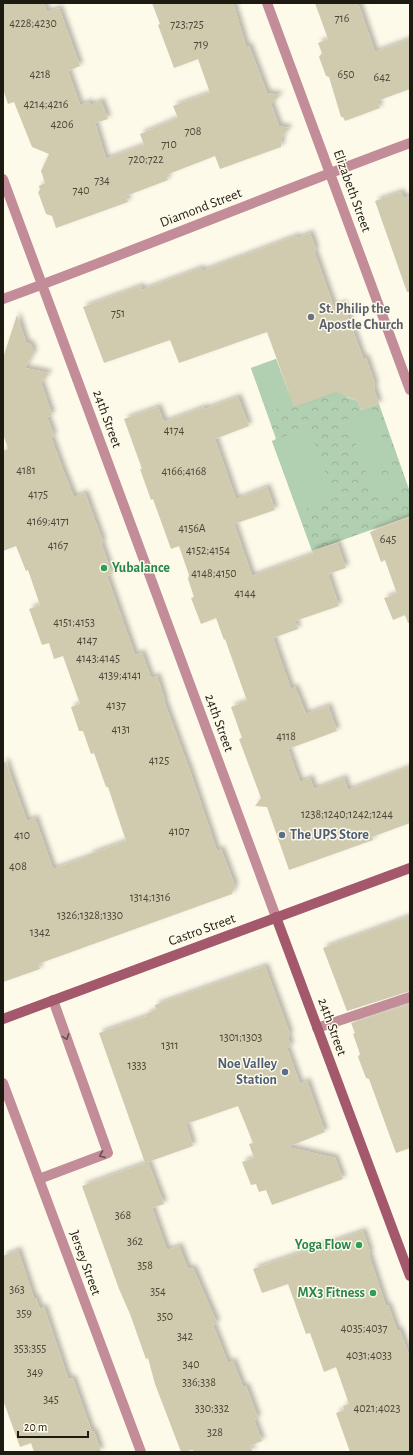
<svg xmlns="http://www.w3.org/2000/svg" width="413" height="1455" font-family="'Alegreya Sans',sans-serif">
  <defs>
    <pattern id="park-crowns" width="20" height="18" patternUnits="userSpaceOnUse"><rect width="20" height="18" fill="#b1d0b1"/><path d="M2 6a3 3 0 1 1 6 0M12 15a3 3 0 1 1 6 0" fill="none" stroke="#98b297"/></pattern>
    <filter id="shadow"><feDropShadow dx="3.5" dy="-3.5" stdDeviation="2" flood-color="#0004"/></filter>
  </defs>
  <rect width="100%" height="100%" fill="#fefaea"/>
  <path fill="url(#park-crowns)" d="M276,359L289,393L323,381L344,389L347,397L358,401L361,410L379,404L410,492V516L312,551L272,441L276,439L251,368Z"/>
  <path fill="#b1d0b1" d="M276,359L292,403L267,412L251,368Z
    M372,409L392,465L367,474L347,419Z
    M309,428L335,498L298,511L272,441Z
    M395,471L401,487L372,498L366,482Z"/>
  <path fill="#d0caaf" filter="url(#shadow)" d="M3,3H44L47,12L59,8L80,66L68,71L80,105L89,102L91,105L101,101L108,119L95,123L106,159L144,145L140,134L178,118L173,106L210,93L198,59L174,68L158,25L160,24L152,3H233L246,46H249L267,93L280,95L271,104L279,126L289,128L282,137L281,147L220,169L215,156L166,175L168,180L126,196L128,202L56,228L52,216L46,214L38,192L40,190L39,186L45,183L41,171L49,154L32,147L14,102L8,104L3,89Z
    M315,3H358L375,52L410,39V89L377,101L380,108L345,121L343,117H341L329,77L326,76L319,57L322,53L318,43L328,39Z
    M401,192L404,198L410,196V292H407L375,201Z
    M310,233L316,250L314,251L334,307L343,303L363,358H366L375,384L374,389L379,404L361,410L358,401L336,392L294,407L267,332L179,363L170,340L104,363L83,307L141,286L142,290L201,268L202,271L296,236L297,238Z
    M17,315L26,342L31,345L34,352L25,368L49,373L41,383L52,415L47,417L54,436L51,437L63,470L74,497L85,493L103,542L101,543L112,574L107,576L135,655L142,653L151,678L157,676L165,701H164L190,771L217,851L221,849L235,886L232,894L38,964L40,969L3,982V762H6L27,821L35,818L53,869L90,856V854L126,841L108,787H106L94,753L91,754L83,731H79L71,707L80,704L63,656L54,659L49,643L42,645L29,609L40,605L28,570L26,571L16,546L3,551V451L8,449L3,434V358Z
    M238,397L249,426L215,439L236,499L267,487L275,510L234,524L252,576L313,554L312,551L337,543L346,568L328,574L339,606L295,621L298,629L273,638L291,689L295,687L306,714L328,706L337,731L288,749L300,782L310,778L314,789L344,778L348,790L410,767V823L372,837L373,840L289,870L267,807L255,806L261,798L239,739L242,738L231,707L247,701L225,639L224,640L216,618L201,624L191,598L194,597L188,579L189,575L179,546L171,549L153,499L151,500L140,469H142L124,419L158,407L164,422L205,407V409Z
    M410,517V623H408L405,615L393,620L384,598L397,594L385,560L381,562L370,532Z
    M410,916V991L347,1011L323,948Z
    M265,966L290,1034L288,1037L291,1046L287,1048L300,1084L307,1081L325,1132L288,1147L335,1158L343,1179L272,1205L266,1190L259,1192L256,1184L251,1185L242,1162L254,1158L249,1144L253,1143L238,1106L186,1124L193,1146L148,1162L164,1204L152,1208L167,1250L179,1246L188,1269L193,1268L217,1323L213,1325L228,1363L233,1361L243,1387L246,1386L258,1418L254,1420L262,1441L250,1446L253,1452H193V1450L181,1452L155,1384L148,1358L146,1359L130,1314L119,1289L82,1186L145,1163L99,1033L147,1016L146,1014L156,1010L155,1005Z
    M410,1004V1148L396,1153L369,1079L366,1078L358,1057L360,1054L353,1034L355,1033L351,1023Z
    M363,1231L370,1252L369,1255L386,1306L388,1305L397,1330L400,1331L408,1352L410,1362V1452H350L336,1413L344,1410L343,1406L349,1404L336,1367L324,1372L310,1333L306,1334L288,1284L262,1293L253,1269Z
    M18,1250L34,1298H36L40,1309L44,1307L68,1378L73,1379L92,1432L94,1431L101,1452H34L31,1443L20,1447L3,1400V1256Z"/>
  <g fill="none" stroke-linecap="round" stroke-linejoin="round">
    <path stroke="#c28d99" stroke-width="10" d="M317,1028L410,997
      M39,1179L108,1153L53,1000"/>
    <path stroke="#c28d99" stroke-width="10" d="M267,3L410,390
      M3,179L276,917
      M3,299C140,249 274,193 410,143
      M3,1083L141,1452"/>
    <path stroke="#a3586b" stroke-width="10" d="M276,917L410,1276
      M3,1019L410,868"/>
  </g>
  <defs><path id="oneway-chevron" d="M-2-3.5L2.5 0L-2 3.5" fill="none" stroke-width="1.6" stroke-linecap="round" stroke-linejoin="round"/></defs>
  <g stroke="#674e4e">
    <use href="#oneway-chevron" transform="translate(66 1037) rotate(70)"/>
    <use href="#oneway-chevron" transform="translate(102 1155) rotate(158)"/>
  </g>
  <circle fill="#6b7280" stroke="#fefaea" stroke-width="1.5" cx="311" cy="317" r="4"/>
  <g fill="#2e9e5b" stroke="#fefaea" stroke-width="1.5">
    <circle cx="104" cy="568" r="4"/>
    <circle cx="359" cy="1245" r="4"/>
    <circle cx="373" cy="1293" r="4"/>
  </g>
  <g fill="#5c6f8a" stroke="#fefaea" stroke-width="1.5">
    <circle cx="282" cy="835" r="4"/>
    <circle cx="285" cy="1072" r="4"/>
  </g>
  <g text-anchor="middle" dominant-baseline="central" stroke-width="3" stroke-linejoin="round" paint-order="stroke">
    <g font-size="12" fill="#4a4638">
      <text x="342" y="18">716</text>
      <text x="33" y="23">4228;4230</text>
      <text x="187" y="24">723;725</text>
      <text x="201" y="44">719</text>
      <text x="40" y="74">4218</text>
      <text x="346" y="74">650</text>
      <text x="382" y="77">642</text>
      <text x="46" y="104">4214;4216</text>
      <text x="62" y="124">4206</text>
      <text x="193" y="131">708</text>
      <text x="169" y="144">710</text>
      <text x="146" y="159">720;722</text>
      <text x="102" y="180">734</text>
      <text x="81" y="190">740</text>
      <text x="118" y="313">751</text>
      <text x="174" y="430">4174</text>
      <text x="26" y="470">4181</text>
      <text x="184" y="471">4166;4168</text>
      <text x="38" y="494">4175</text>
      <text x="48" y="521">4169;4171</text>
      <text x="192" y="528">4156A</text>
      <text x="388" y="539">645</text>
      <text x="58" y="545">4167</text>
      <text x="208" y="550">4152;4154</text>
      <text x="214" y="573">4148;4150</text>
      <text x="245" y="593">4144</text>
      <text x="74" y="622">4151;4153</text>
      <text x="87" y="640">4147</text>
      <text x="98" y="658">4143;4145</text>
      <text x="120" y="675">4139;4141</text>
      <text x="116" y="705">4137</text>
      <text x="121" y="729">4131</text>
      <text x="286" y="736">4118</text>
      <text x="159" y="760">4125</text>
      <text x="347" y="814">1238;1240;1242;1244</text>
      <text x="179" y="831">4107</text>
      <text x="22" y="835">410</text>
      <text x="18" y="866">408</text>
      <text x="150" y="897">1314;1316</text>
      <text x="90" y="915">1326;1328;1330</text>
      <text x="40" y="932">1342</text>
      <text x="241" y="1037">1301;1303</text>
      <text x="170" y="1045">1311</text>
      <text x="137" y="1065">1333</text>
      <text x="123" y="1215">368</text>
      <text x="135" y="1241">362</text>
      <text x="145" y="1265">358</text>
      <text x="17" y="1289">363</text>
      <text x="158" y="1291">354</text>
      <text x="24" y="1313">359</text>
      <text x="165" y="1316">350</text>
      <text x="364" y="1328">4035;4037</text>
      <text x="185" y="1336">342</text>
      <text x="30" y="1348">353;355</text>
      <text x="369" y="1355">4031;4033</text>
      <text x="191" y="1364">340</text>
      <text x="35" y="1372">349</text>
      <text x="199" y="1382">336;338</text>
      <text x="51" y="1399">345</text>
      <text x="212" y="1408">330;332</text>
      <text x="377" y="1408">4021;4023</text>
      <text x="215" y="1432">328</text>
    </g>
    <g font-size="14" fill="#1d1a11" stroke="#fefaea">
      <text transform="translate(352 191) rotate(70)">Elizabeth Street</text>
      <text transform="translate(201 208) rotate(-21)">Diamond Street</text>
      <text transform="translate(107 419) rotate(70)">24th Street</text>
      <text transform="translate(219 723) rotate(70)">24th Street</text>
      <text transform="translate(202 930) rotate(-20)">Castro Street</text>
      <text transform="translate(332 1027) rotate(70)">24th Street</text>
      <text transform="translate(85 1263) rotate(70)">Jersey Street</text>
    </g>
    <g font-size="14" font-weight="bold" fill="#5b616d" stroke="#fefaea" text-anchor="start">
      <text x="319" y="309">St. Philip the<tspan x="319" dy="16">Apostle Church</tspan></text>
    </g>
    <g font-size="14" font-weight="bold" fill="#27864d" stroke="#fefaea" text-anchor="end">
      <text x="112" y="568" text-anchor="start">Yubalance</text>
      <text x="351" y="1245">Yoga Flow</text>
      <text x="365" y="1293">MX3 Fitness</text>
    </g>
    <g font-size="14" font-weight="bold" fill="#4e5e75" stroke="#fefaea" text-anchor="start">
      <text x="290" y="835">The UPS Store</text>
      <text x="277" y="1064" text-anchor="end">Noe Valley<tspan x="277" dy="16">Station</tspan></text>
    </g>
  </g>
  <rect width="413" height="1455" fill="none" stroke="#1d1a11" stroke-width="8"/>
  <path d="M18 1431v6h70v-6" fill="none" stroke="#1d1a11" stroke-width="2"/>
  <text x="24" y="1431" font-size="12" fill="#1d1a11" stroke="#fefaea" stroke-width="3" paint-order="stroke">20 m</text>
</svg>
